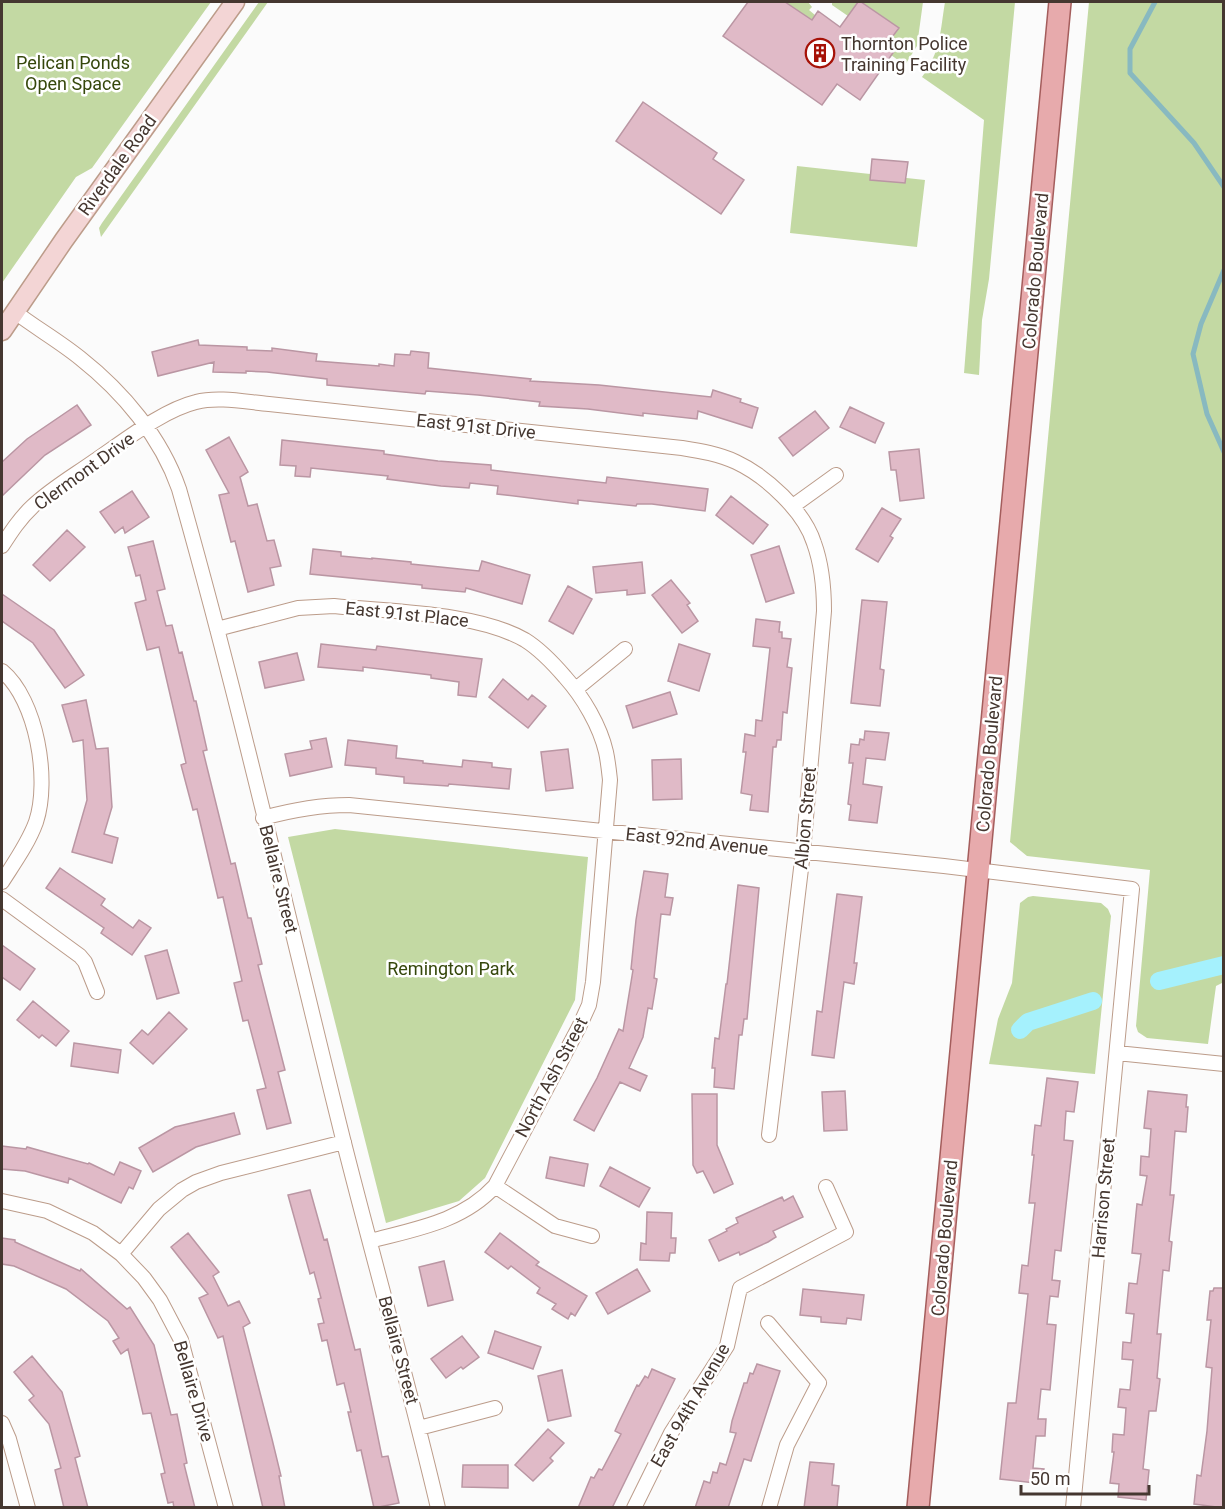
<svg xmlns="http://www.w3.org/2000/svg" width="1225" height="1509" font-family="Roboto,sans-serif">
  <rect width="100%" height="100%" fill="#fbfbfb"/>
  <path fill="#c3d9a3" d="M2,2H211L92,168L76,177L2,283Z
    M259,2H268L101,237L99,228L102,223Z
    M785,2H808L812,7L809,10L815,15L812,20Z
    M832,2H858L848,16L832,5Z
    M861,2H923L917,46L905,65L891,55L894,50L886,45L898,27Z
    M945,2H1015L989,279L982,320L979,375L964,373L984,120L922,77C941,51 940,32 945,2Z
    M1089,2H1223L1224,982L1216,986L1208,1044L1147,1038L1138,1032L1136,1026L1150,870L1027,856L1010,842Z
    M797,166L925,180L917,247L790,233Z
    M335,829L588,857L575,1000L485,1178L459,1201L386,1223L288,837Z
    M1033,896L1101,903L1108,909L1111,916L1095,1074L989,1064L998,1019L1012,983L1020,903L1028,897Z"/>
  <g fill="none" stroke-linecap="round" stroke-linejoin="round">
    <path stroke="#88b9c0" stroke-width="5" d="M1155,2L1130,49V73L1194,143L1224,187
      M1224,270L1201,324L1193,354L1207,414L1224,452"/>
    <path stroke="#a5f1fd" stroke-width="18" d="M1159,981L1224,965
      M1020,1030L1028,1022L1093,1001"/>
  </g>
  <path fill="#e0bac7" stroke="#ba96a3" stroke-width="1.5" d="M748,2H785L812,20L818,11L840,27L858,2H861L899,28L886,45L895,50L860,100L837,84L822,105L723,36Z
    M643,102L717,153L713,159L744,180L721,214L616,141Z
    M872,159L908,162L905,183L870,180Z
    M198,340L199,345L247,347V350L272,351V348L317,354L316,361L379,366V364L394,366L395,354L410,355L411,351L429,353L428,368L531,379L530,381L599,385L711,397L713,390L741,399L740,402L758,408L752,428L698,411L697,419L643,413V416L588,409L539,406L540,402L478,395L426,391L425,394L327,385V379L267,372L246,371V373L213,372L214,362L158,376L152,352Z
    M77,405L91,425L45,455L2,496V462L27,439Z
    M850,407L884,423L875,443L840,427Z
    M815,411L829,428L793,456L779,438Z
    M229,437L248,472L240,477L248,506L257,504L267,541L274,540L281,566L270,568L274,585L248,592L235,541L231,542L219,495L229,493L206,450Z
    M282,440L384,451V454L438,461L491,465V470L606,483L607,477L708,489L705,511L652,504H637L636,506L578,500V504L497,494L498,486L470,483L469,488L441,486L387,479L388,476L311,468L310,477L295,476L296,466L280,465Z
    M919,449L924,498L900,501L896,470H891L889,452Z
    M132,491L149,517L125,533L123,527L115,533L100,512Z
    M731,496L768,525L753,544L716,515Z
    M882,508L901,519L890,536L893,538L878,562L856,549Z
    M67,530L85,547L50,581L33,565Z
    M153,541L165,589L157,591L166,626L172,625L179,653L182,652L194,701H196L207,750L203,751L231,864L235,863L248,918H251L262,964L258,965L285,1070L278,1072L291,1123L267,1129L257,1090L266,1088L248,1020L243,1021L234,983L242,981L223,897L218,898L197,809L193,810L181,765L186,763L159,647L147,650L135,603L146,600L140,575L136,576L128,547Z
    M779,546L794,593L766,602L751,555Z
    M313,549L341,552V556L372,559V558L411,562V564L479,571L482,561L530,575L522,604L466,588L465,592L422,588V585L310,574Z
    M642,562L645,593L627,595V590L596,593L593,567Z
    M671,580L690,603L687,605L698,621L682,633L652,595Z
    M568,586L592,599L573,634L549,621Z
    M2,594L54,630L84,675L65,688L33,643L2,621Z
    M862,600L887,602L880,669L884,670L880,706L851,703Z
    M756,619L780,622L779,632H782V638L791,639L787,667L792,668L787,713L783,712L781,740H777L776,747H773L768,812L750,810L752,795L741,793L746,752H743L745,734L755,736L756,720L762,721L770,648L753,646Z
    M321,644L376,650L377,646L482,659L476,697L458,695L459,682L431,678V675L363,667V671L318,667Z
    M679,644L710,654L699,691L668,681Z
    M297,653L304,680L265,688L259,662Z
    M503,679L528,700L532,695L546,706L528,728L489,697Z
    M670,692L677,714L633,728L626,706Z
    M86,700L96,749L108,748L112,807L104,834L118,838L112,863L72,852L87,800L83,740L73,742L62,705Z
    M865,731L889,733L885,760L866,758L863,784L882,787L877,823L849,820L851,805L848,804L853,763H849L851,744L859,745L860,739L864,740Z
    M326,738L332,767L290,776L285,754L312,749L310,741Z
    M348,740L397,746L396,758L423,761V763L462,767L463,760L492,763V767L511,769L509,789L449,784L448,786L404,783V777L376,774V768L345,765Z
    M568,749L573,788L546,791L541,752Z
    M681,759L682,799L653,800L652,760Z
    M60,868L105,899L101,905L133,928L139,920L151,928L132,955L101,933L104,928L46,888Z
    M644,871L668,874L665,897L673,898L670,915L661,914L654,978L657,979L652,1009L648,1008L643,1037L629,1068L647,1076L640,1091L620,1082L594,1131L574,1120L597,1078L619,1029L623,1031L633,970L631,969L636,920Z
    M738,885L759,888L747,1019H744L742,1035H739L734,1089L714,1087L715,1068H712L715,1038L719,1039L726,984H727Z
    M837,894L862,897L854,963H857L854,984L844,982L834,1058L812,1055L817,1011L822,1012Z
    M2,945L35,969L20,990L2,977Z
    M167,950L179,993L157,999L145,956Z
    M33,1001L69,1031L56,1046L42,1035L39,1038L17,1020Z
    M169,1012L187,1029L153,1064L130,1043L142,1030L148,1035Z
    M74,1043L121,1050L118,1073L71,1066Z
    M1047,1078L1078,1082L1074,1112L1066,1111L1064,1140L1073,1141L1061,1251L1055,1250L1052,1280L1060,1281L1058,1297L1050,1296L1047,1324L1056,1325L1050,1390L1041,1389L1038,1419H1046L1045,1436H1036L1033,1468L1044,1469L1043,1484L1000,1479L1008,1403H1016L1028,1294L1019,1293L1022,1265L1028,1266L1035,1203H1029L1034,1155H1032L1035,1125L1041,1126Z
    M845,1091L847,1130L824,1131L822,1092Z
    M1148,1091L1187,1095L1186,1107H1188L1186,1132L1175,1131L1170,1195H1174L1169,1241L1172,1242L1169,1271L1163,1270L1157,1334H1161L1157,1378L1160,1379L1156,1411H1149L1143,1469L1149,1470L1146,1500L1118,1497L1119,1484L1110,1483L1114,1452H1112L1113,1434L1124,1435L1126,1408L1118,1407L1120,1389L1130,1390L1133,1360L1122,1359L1123,1342L1131,1343L1134,1314L1126,1313L1129,1283L1137,1284L1141,1254L1132,1253L1137,1204L1142,1205L1147,1176L1140,1175L1141,1156L1149,1157L1151,1129L1144,1128Z
    M692,1094H717V1145L733,1184L714,1193L703,1171L697,1173L693,1165Z
    M234,1113L240,1134L196,1147L153,1172L139,1148L175,1127Z
    M2,1146L26,1149L27,1147L88,1164L89,1163L114,1175L120,1162L141,1171L133,1189L129,1187L121,1203L69,1178L68,1183L25,1171L2,1169Z
    M550,1157L588,1164L584,1186L546,1178Z
    M610,1167L650,1188L639,1207L600,1186Z
    M310,1190L324,1240L327,1239L355,1350L360,1349L382,1457L388,1456L399,1503L374,1508L361,1450L357,1451L348,1412H351L344,1383L337,1385L327,1340L322,1341L318,1324L324,1323L318,1299L321,1298L314,1272L310,1274L288,1195Z
    M793,1196L803,1217L773,1231L776,1237L768,1242L740,1255L739,1252L719,1261L709,1240L727,1231L726,1229L738,1223L736,1218L782,1197L784,1201Z
    M647,1212L672,1213L671,1238H676L675,1253H670L669,1261L640,1260L641,1243L646,1244Z
    M188,1233L219,1272L213,1276L228,1306L239,1301L250,1323L243,1327L272,1439L281,1476H279L285,1508H263L223,1336L218,1338L199,1298L208,1294L171,1247Z
    M500,1233L539,1262L536,1265L587,1296L575,1316L571,1313L568,1319L552,1309L556,1304L537,1293L540,1288L511,1266L508,1269L485,1252Z
    M2,1238L15,1240V1242L80,1271L81,1269L127,1309L130,1307L154,1345L171,1415L177,1414L187,1463L184,1464L195,1508H174L173,1502L168,1503L161,1474L165,1473L151,1413L143,1414L128,1349L121,1354L113,1341L119,1338L108,1321L66,1289L14,1266L2,1264Z
    M444,1261L453,1300L428,1306L419,1267Z
    M637,1269L650,1291L608,1314L596,1293Z
    M1214,1288H1224V1508L1194,1504L1197,1475L1201,1476L1207,1431L1212,1368L1206,1367L1211,1320H1207L1210,1291H1213Z
    M803,1289L864,1295L861,1320L847,1318L846,1324L821,1322V1317L800,1315Z
    M495,1331L541,1347L533,1369L488,1353Z
    M462,1336L479,1357L463,1369L461,1367L446,1378L431,1359Z
    M32,1356L62,1392L80,1456L75,1458L88,1508H64L55,1470L61,1468L49,1424L29,1400L34,1396L14,1372Z
    M757,1364L780,1371L751,1461L744,1459L728,1508H695L704,1481L710,1483L713,1472L717,1473L720,1463L726,1465L736,1433L730,1432L732,1421L744,1383H747L750,1373L753,1374Z
    M652,1369L675,1379L612,1508H578L591,1477L594,1478L599,1469L602,1470L621,1434L615,1431L619,1422L637,1385L639,1386L645,1376L648,1378Z
    M562,1370L571,1416L548,1421L538,1376Z
    M548,1429L564,1443L550,1458L553,1461L533,1481L515,1465Z
    M810,1462L834,1464L832,1485L839,1486L837,1508H804Z
    M463,1465H508V1488L462,1487Z"/>
  <g fill="none" stroke-linecap="round" stroke-linejoin="round">
    <g stroke="#bc9c8a" stroke-width="16">
      <path id="street" d="M15,312C36,328 59,341 80,358C123,392 161,437 179,489C240,704 289,922 343,1139C374,1262 409,1384 438,1508
        M793,506L836,475
        M2,546C11,532 20,518 33,506C52,488 75,475 96,460C124,441 163,410 196,402C218,396 246,402 269,404L682,448C701,451 719,454 736,462C766,476 804,511 814,543C822,565 824,589 824,611L803,852L769,1135
        M217,629L298,608L334,606C390,612 476,612 525,640C541,650 553,663 565,677C583,697 600,726 606,752C608,761 609,771 610,780L593,982L589,1005L579,1027L495,1186C462,1222 415,1229 370,1241
        M2,671C37,700 50,780 36,822C28,844 14,863 2,882
        M576,689L625,649
        M263,818C292,810 319,805 349,805L944,866L1132,889L1073,1508
        M2,899L80,956L85,962L97,992
        M1117,1053L1224,1064
        M495,1186L555,1226L592,1236
        M2,1201L47,1211L93,1233L121,1254L144,1278L160,1300L181,1340L226,1508
        M121,1254L159,1209L182,1190L196,1182L221,1173L344,1142
        M768,1323L819,1383L787,1445L769,1508
        M2,1423L9,1439L28,1508
        M419,1428L495,1408
        M634,1508L671,1433L727,1346L740,1288L846,1232L826,1187"/>
    </g>
    <g stroke="#bc9c8a" stroke-width="21">
      <path id="secondary" d="M2,331L64,240L235,2"/>
    </g>
    <g stroke="#a45d5c" stroke-width="24">
      <path id="primary" d="M918,1508L1060,2"/>
    </g>
    <use href="#street" stroke="#fff" stroke-width="14"/>
    <use href="#secondary" stroke="#f3d5d5" stroke-width="18"/>
    <use href="#primary" stroke="#e7aaac" stroke-width="21"/>
  </g>
  <defs>
    <g id="building-ring" transform="scale(1.5)"><circle r="9.5" fill="#fff" stroke="#a61207" stroke-width="1.5"/><path d="M-4-6H4V6H1V3H-1V6H-4ZM-2.5-4.3h1.7v1.8h-1.7ZM.8-4.3h1.7v1.8H.8ZM-2.5-1h1.7V.8h-1.7ZM.8-1h1.7V.8H.8Z" fill="#a61207"/></g>
  </defs>
  <g fill-rule="evenodd">
    <use href="#building-ring" x="820" y="53"/>
  </g>
  <g text-anchor="middle" dominant-baseline="central" stroke-width="5" stroke-linejoin="round" paint-order="stroke">
    <g font-size="18" fill="#453730" stroke="#fff" text-anchor="start">
      <text x="841" y="43">Thornton Police<tspan x="841" dy="21">Training Facility</tspan></text>
    </g>
    <g font-size="18" fill="#35470b" stroke="#fff">
      <text x="73" y="62">Pelican Ponds<tspan x="73" dy="21">Open Space</tspan></text>
      <text x="451" y="968">Remington Park</text>
    </g>
    <g font-size="18" fill="#453730" stroke="#fff">
      <text transform="translate(117 165) rotate(-54)">Riverdale Road</text>
      <text transform="translate(1035 271) rotate(-85)">Colorado Boulevard</text>
      <text transform="translate(476 426) rotate(6)">East 91st Drive</text>
      <text transform="translate(84 471) rotate(-36)">Clermont Drive</text>
      <text transform="translate(407 614) rotate(6)">East 91st Place</text>
      <text transform="translate(989 754) rotate(-85)">Colorado Boulevard</text>
      <text transform="translate(805 818) rotate(-85)">Albion Street</text>
      <text transform="translate(697 841) rotate(6)">East 92nd Avenue</text>
      <text transform="translate(279 879) rotate(76)">Bellaire Street</text>
      <text transform="translate(551 1077) rotate(-62)">North Ash Street</text>
      <text transform="translate(1103 1198) rotate(-85)">Harrison Street</text>
      <text transform="translate(944 1238) rotate(-85)">Colorado Boulevard</text>
      <text transform="translate(399 1350) rotate(75)">Bellaire Street</text>
      <text transform="translate(194 1391) rotate(74)">Bellaire Drive</text>
      <text transform="translate(690 1405) rotate(-60)">East 94th Avenue</text>
    </g>
  </g>
  <rect width="1225" height="1509" fill="none" stroke="#453730" stroke-width="6"/>
  <path d="M1021 1485v9h128v-9" fill="none" stroke="#453730" stroke-width="3"/>
  <text x="1030" y="1485" font-size="18" fill="#453730" stroke="#ffffff" stroke-width="4.5" paint-order="stroke">50 m</text>
</svg>
